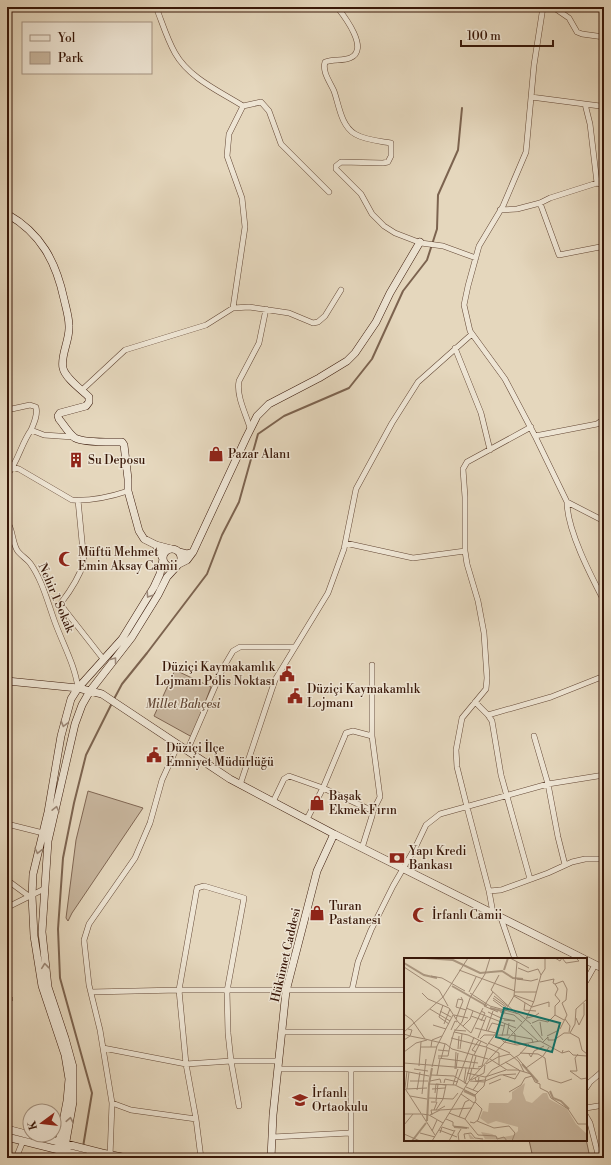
<svg xmlns="http://www.w3.org/2000/svg" width="611" height="1165" font-family="'Libre Bodoni',serif">
  <rect width="100%" height="100%" fill="#e5d7bd"/>
  <filter id="stains"><feTurbulence type="fractalNoise" baseFrequency=".005" numOctaves="4"/><feColorMatrix values="0 0 0 0 .2 0 0 0 0 .09 0 0 0 0 .02 0 0 0 .5 -.17"/></filter>
  <radialGradient id="worn" r=".72"><stop offset=".6" stop-color="#630" stop-opacity="0"/><stop offset="1" stop-color="#630" stop-opacity=".3"/></radialGradient>
  <path fill="#c8b69e" stroke="#806653" d="M7,592L10,610L11,632L7,633Z
    M175,670L211,687L192,737L154,716Z
    M88,791L143,808L72,913L68,921L66,918L76,840Z
    M586,1139L590,1158H533L529,1140H586Z"/>
  <g fill="none" stroke-linecap="round" stroke-linejoin="round">
    <path stroke="#7c634f" stroke-width="2" d="M114,699L122,684L147,653L207,574L222,535L239,502L258,434L284,416L349,388L372,359L403,291L427,260L437,229L438,195L458,150L462,108
      M83,1147L92,1093L60,978L58,929L63,858L74,803L86,755L112,703"/>
    <g stroke="#634735" stroke-width="6">
      <path id="street" d="M156,7C162,22 167,39 175,53C189,78 219,91 243,106L261,102L269,111L281,144L329,192
        M337,7C345,17 370,50 350,58C343,61 333,59 325,62C322,72 330,82 334,91C339,105 341,126 355,134C365,140 379,141 391,143V156L388,162L383,163L341,162L336,166V169L361,194L372,214L384,226L395,233L421,243L443,246L476,258
        M543,7L534,65L526,152L503,206L479,246L468,286L464,305L470,331L505,379L535,436L567,502C567,530 591,576 604,601
        M553,7L569,18L577,32L582,34L604,37
        M531,97L600,106L604,108
        M585,104L590,124L597,183
        M540,203L559,255L600,247L604,251
        M500,210L517,209L540,203L550,198L597,183L604,186
        M233,308L245,227L242,198L227,156L229,134L243,106
        M455,348L481,413L490,450
        M82,390L125,350L206,325L233,308L249,307L289,313L313,323L318,322L325,316L341,290
        M7,410L30,405L36,407C38,415 34,423 31,430
        M250,428C246,414 236,396 239,381L259,343L266,309
        M535,436L597,424L604,419
        M7,466L19,469L72,500C91,501 110,497 128,491
        M7,475C18,462 21,444 31,430L44,435L73,437
        M78,500L84,562C79,578 71,590 61,603L64,609L104,660
        M567,502L604,521
        M7,521C13,530 12,541 17,550C20,555 26,558 30,563C43,581 48,604 56,625C64,646 75,666 78,688
        M345,543L413,558L465,551
        M475,702L488,715L492,721L501,775L530,879
        M488,715L551,697L604,676
        M534,736L548,784L558,837L565,865
        M187,751L223,668L233,651L240,647H295
        M240,785L275,680L328,593L344,549L356,489L392,423L418,382L472,334
        M273,802L284,779L289,776L323,788L373,811
        M307,819L323,788L346,733L353,731L372,736
        M7,824L43,833
        M362,848L372,816L373,811L380,797L372,736V665
        M7,880L30,897
        M489,891L501,890L548,873L572,862L585,859H604
        M7,910L8,907L44,889
        M493,913L489,891L467,807L457,767L456,750L462,718L486,689L487,678L484,633L478,601L467,564L465,551V497L463,469L467,462L531,427
        M501,918L515,959
        M586,981L595,965
        M352,990L358,962L371,930L393,886L415,848L426,825L440,814L548,784L604,775
        M91,992L179,990H405
        M7,998L10,999
        M282,1032H405
        M103,1048L186,1064L231,1061H279
        M278,1069H405
        M351,1069V1158
        M586,1088L590,1082L604,1070
        M112,1103L131,1110L196,1119
        M586,1108L604,1105
        M586,1116L590,1123L599,1158
        M272,1137L350,1133
        M110,1157L112,1103L100,1030L89,985L84,940L89,924L135,858L150,823L162,780L178,745
        M16,1158L23,1141
        M201,1158L196,1119L186,1064L179,990L197,888L204,886L244,898L227,991L228,1033L231,1061L239,1106"/>
    </g>
    <g stroke="#381708" stroke-width="8">
      <path id="secondary" d="M7,214C41,233 56,262 64,299C66,308 69,317 69,326C70,340 60,356 63,368C65,378 82,390 89,397V402L86,406L60,413L58,416L59,419C64,425 69,434 75,438C84,443 111,442 122,442L124,445L128,479V491L139,531L144,539L156,545
        M163 558a9 9 0 1 1 18 0a9 9 0 1 1-18 0Z
        M193,552L246,438L257,416L269,404L319,378L347,361L355,353L376,322L390,293L420,242
        M179,564L187,560L193,552L187,554L179,552
        M7,681L78,688L102,694L230,779L334,834L584,959
        M586,960L604,969
        M7,1129L30,1135
        M31,1135L102,1153L127,1158
        M7,1137L91,1158
        M56,1158L67,1101L69,1079L65,1055L42,986L34,936L32,896L33,874L48,812L61,736L71,699L78,688L122,639L154,587L160,574L163,559L156,545L171,549
        M63,1158L73,1102V1067L65,1038L48,987L42,932L48,841L75,724L82,705L90,691L132,637L158,595L167,577L177,566
        M271,1158L273,1115L286,991L317,871L334,834"/>
    </g>
    <use href="#street" stroke="#eee5d4" stroke-width="5"/>
    <use href="#secondary" stroke="#eee5d4" stroke-width="7"/>
  </g>
  <defs><path id="oneway-chevron" d="M-2-3.5L2.5 0L-2 3.5" fill="none" stroke-width="1.6" stroke-linecap="round" stroke-linejoin="round"/></defs>
  <g stroke="#9c8878">
    <use href="#oneway-chevron" transform="translate(149 595) rotate(123)"/>
    <use href="#oneway-chevron" transform="translate(114 660) rotate(-53)"/>
    <use href="#oneway-chevron" transform="translate(64 724) rotate(105)"/>
    <use href="#oneway-chevron" transform="translate(56 809) rotate(-77)"/>
    <use href="#oneway-chevron" transform="translate(38 851) rotate(103)"/>
    <use href="#oneway-chevron" transform="translate(45 966) rotate(-96)"/>
    <use href="#oneway-chevron" transform="translate(70 1120) rotate(-79)"/>
  </g>
  <defs>
    <g id="shop-bare" transform="scale(1.2)"><path d="M-5-2.5h2.3a2.7 3.5 0 0 1 5.4 0H5L5.5 6h-11ZM-1.5-2.5h3a1.5 2.3 0 0 0-3 0Z" fill="#8f2418" stroke="#eee5d4" stroke-width="2.5" paint-order="stroke"/></g>
    <g id="building-bare" transform="scale(1.2)"><path d="M-4-6H4V6H1V3H-1V6H-4ZM-2.5-4.3h1.7v1.8h-1.7ZM.8-4.3h1.7v1.8H.8ZM-2.5-1h1.7V.8h-1.7ZM.8-1h1.7V.8H.8Z" fill="#8f2418" stroke="#eee5d4" stroke-width="2.5" paint-order="stroke"/></g>
    <g id="mosque-bare" transform="scale(1.2)"><path d="M3.5-4.9A6 6 0 1 0 3.5 4.9A5 5 0 1 1 3.5-4.9Z" fill="#8f2418" stroke="#eee5d4" stroke-width="2.5" paint-order="stroke"/></g>
    <g id="civic-bare" transform="scale(1.2)"><path d="M-.6-6.5H3V-4.5H.6V-3L4-1V1h2V6H-6V1h2V-1L-.6-3ZM-1.2 2.5V6h2.4V2.5Z" fill="#8f2418" stroke="#eee5d4" stroke-width="2.5" paint-order="stroke"/></g>
    <g id="bank-bare" transform="scale(1.2)"><path d="M-6-4H6V4H-6ZM0-2.3a2.3 2.3 0 1 0 0 4.6a2.3 2.3 0 1 0 0-4.6Z" fill="#8f2418" stroke="#eee5d4" stroke-width="2.5" paint-order="stroke"/></g>
    <g id="school-bare" transform="scale(1.2)"><path d="M0-5L7-2L0 1L-7-2ZM-4 1L0 2.5L4 1V4Q0 6-4 4Z" fill="#8f2418" stroke="#eee5d4" stroke-width="2.5" paint-order="stroke"/></g>
  </defs>
  <g fill-rule="evenodd">
    <use href="#shop-bare" x="216" y="454"/>
    <use href="#building-bare" x="76" y="460"/>
    <use href="#mosque-bare" x="66" y="559"/>
    <use href="#civic-bare" x="287" y="674"/>
    <use href="#civic-bare" x="295" y="696"/>
    <use href="#civic-bare" x="154" y="755"/>
    <use href="#shop-bare" x="317" y="803"/>
    <use href="#bank-bare" x="397" y="858"/>
    <use href="#shop-bare" x="317" y="913"/>
    <use href="#mosque-bare" x="420" y="915"/>
    <use href="#school-bare" x="300" y="1100"/>
  </g>
  <g text-anchor="middle" dominant-baseline="central" stroke-width="3" stroke-linejoin="round" paint-order="stroke">
    <g font-size="12" fill="#381708" stroke="#eee5d4" text-anchor="start">
      <text x="228" y="454">Pazar Alanı</text>
      <text x="88" y="460">Su Deposu</text>
      <text x="78" y="552">Müftü Mehmet<tspan x="78" dy="14">Emin Aksay Camii</tspan></text>
      <text x="275" y="667" text-anchor="end">Düziçi Kaymakamlık<tspan x="275" dy="14">Lojmanı Polis Noktası</tspan></text>
      <text x="307" y="689">Düziçi Kaymakamlık<tspan x="307" dy="14">Lojmanı</tspan></text>
      <text x="166" y="748">Düziçi İlçe<tspan x="166" dy="14">Emniyet Müdürlüğü</tspan></text>
      <text x="329" y="796">Başak<tspan x="329" dy="14">Ekmek Fırın</tspan></text>
      <text x="409" y="851">Yapı Kredi<tspan x="409" dy="14">Bankası</tspan></text>
      <text x="329" y="906">Turan<tspan x="329" dy="14">Pastanesi</tspan></text>
      <text x="432" y="915">İrfanlı Camii</text>
      <text x="312" y="1093">İrfanlı<tspan x="312" dy="14">Ortaokulu</tspan></text>
    </g>
    <g font-size="12" fill="#381708" stroke="#eee5d4">
      <text transform="translate(56 598) rotate(67)">Nehir 1 Sokak</text>
      <text transform="translate(286 955) rotate(-77)">Hükümet Caddesi</text>
    </g>
    <g font-size="12" font-style="italic" fill="#634735" stroke="#eee5d4">
      <text x="183" y="704">Millet Bahçesi</text>
    </g>
  </g>
  <g transform="translate(404 958)">
    <rect width="183" height="183" fill="#e5d7bd"/>
    <path d="M121,125L119,135L122,143L128,145L139,135H143L145,141L163,151L172,166L183,176V183L66,181L64,175L71,181H81L77,174L88,176L95,180L110,177L114,173V169L92,163L84,166L76,160L79,153L84,154L85,145H104L108,141V134Z" fill="#c8b69e"/>
    <path fill="none" stroke="#aa967f" stroke-width="2" d="M21,0L49,2L76,15L98,13L109,20L119,21M0,5L20,17L33,20M100,12L104,0M48,28L83,48M86,50L98,53M118,106L134,124M60,133L71,138M146,133L149,140L157,143L165,151M23,163L25,126L28,110M50,169L63,170M8,183L22,165"/>
    <path fill="none" stroke="#a08a75" stroke-width="1" d="M106,0L125,10M151,0L156,3L158,0L162,5L175,3L172,0M0,9L35,32L44,48M114,10L124,14L134,11L137,17M55,12L111,33M95,17L87,32L113,56M137,17L141,11V0M27,18L38,20L61,33M113,21L127,23L134,21M136,24L150,21L149,25L151,26L159,23L163,31L162,42L158,45L163,57L156,71M151,26L154,31L151,37L156,43L151,48V57L160,62M65,34L72,19M89,34L80,48L94,54M111,34H132M18,35L24,41L45,50L54,64L67,75M66,35L86,48L115,56L127,66M110,37L130,44M90,38L103,48M110,38L128,49L145,44V49M89,40L102,49M59,42L54,41L52,49L62,52M89,42L101,51M121,45L120,52L132,53M39,47L35,59L45,66M62,50L112,70M26,51L46,63M36,53L47,59M77,53L81,55L77,63M84,54L97,60M96,54L110,57L118,64M0,56L8,62L21,81L42,86L48,91L84,101M50,57L64,60M67,58L81,63M97,60L111,63L100,62M123,60L131,58L135,55M172,60L175,67L180,57V45M52,61L59,43L57,39M161,61L166,68L165,74M136,64L138,78M128,65L135,62L144,64L151,57M40,66L46,51M29,67L42,71M116,67L134,83M127,67L139,82M59,68L66,61L69,53M104,69L111,76V86M71,70L92,75M47,72L51,63L53,64M50,72L62,73M82,73L89,53M84,73L88,65L100,68M0,74L39,39L64,0M50,74L58,64L66,40L81,16L86,0M67,75L79,50M166,75L171,66L172,51L183,41M0,76L6,78L8,72L4,71M103,77L105,65M107,77L128,81L129,85M98,78L101,65M143,78L155,72M96,79L100,84L113,87L136,83L158,95M47,80L82,89L95,95V107M74,80L82,59M76,81L80,77H106M0,82L6,78L21,81M84,85L106,95M138,85L144,79V82H150L160,75H166L175,80L178,92L183,96M46,88L50,74L64,77L83,86M17,89H33M27,89L28,82L38,78M82,89L92,75L98,58L110,38L113,4M54,91L55,78M56,91L58,76M34,92L45,93L46,88M159,92L158,95L165,93L169,97L183,98M0,94L12,85L23,82M72,94L68,92L75,82M116,95L134,96L141,100L144,121L157,125L168,121M125,96L127,99L130,93L140,88M174,96L171,100L173,113H166L177,121L183,120M70,97L77,83M34,98H44L45,93M112,98L123,111M34,100L74,105M37,101L41,86M86,101L103,112H114L127,116L131,124L136,126V130L144,134L147,140L164,151L174,166H183M101,104L115,112M0,105L76,111M82,106L94,99L106,96L115,104L120,114M15,108L17,84M28,109L33,88L49,57M74,109L78,108L83,90M69,110L72,98M122,110L139,98L145,89M10,111L24,113M51,111L52,94M52,111L54,95M0,113L25,118M63,115L81,119L102,112M27,117L50,118L63,126M33,117L36,101M99,117L111,121L116,113M71,120L72,123L81,122M65,122L68,110M67,122L80,115L81,107M6,123H24M26,123L36,121L37,125M66,123L81,124M81,123L96,117L112,116M60,124L62,110M40,125L41,121L54,124M25,126L51,127L71,137M61,126L69,97M85,126L97,121M49,127L54,111M52,127L70,79M0,129L31,177M62,129L74,134M1,130L3,113M2,131L23,130M3,131L5,114M28,131L41,130M13,132L16,114M69,132L74,125L75,119M105,134L117,127L121,120L128,118M31,135L32,126L42,127M18,136L22,101M57,136L70,145M71,137L80,128L82,119L88,112L115,97L125,86M6,138L23,141M25,140L49,141L54,135M32,143L34,126M27,144H33L30,152M32,152L39,141L42,127M45,155L61,161L72,142L71,137M0,156H17M18,156L25,157L39,165M26,157L36,152L68,150M28,157L27,152H34L41,148M55,159L61,144L65,142M42,161L49,164V168L65,170M61,161L74,177L92,178L93,181L100,179L103,183M73,163L90,170L105,168L111,175L108,183M66,164L70,165L74,162L78,151L71,144M0,167L9,156M35,172L53,179M28,173L33,162M16,175L31,179M36,175L38,169L50,173M0,176L16,183M61,181L60,176L67,175L71,180L79,181M28,183L65,123L122,61L130,43L137,17M45,183L51,172M55,183L54,176L57,171"/>
    <path fill="#0f766e" fill-opacity="0.15" stroke="#0f766e" stroke-width="2" d="M100,50L156,65L148,94L92,79Z"/>
    <rect width="183" height="183" fill="none" stroke="#381708" stroke-width="2"/>
  </g>
  <rect width="611" height="1165" fill="none" stroke="#e5d7bd" stroke-width="24"/>
  <rect x="8" y="8" width="595" height="1149" fill="none" stroke="#381708" stroke-width="2"/>
  <rect x="12" y="12" width="587" height="1141" fill="none" stroke="#381708"/>
  <rect x="22" y="22" width="130" height="52" fill="#eee5d4" stroke="#a59382"/>
  <rect x="30" y="35" width="20" height="6" fill="#eee5d4" stroke="#a59382"/>
  <text x="58" y="42" font-size="12" fill="#381708">Yol</text>
  <rect x="30" y="52" width="20" height="12" fill="#c8b69e" stroke="#a59382"/>
  <text x="58" y="62" font-size="12" fill="#381708">Park</text>
  <g transform="translate(42 1123) rotate(255)"><circle r="19" fill="#eee5d4" stroke="#a59382"/>
  <path d="M0-3L7 15L0 10L-7 15Z" fill="#8f2418"/>
  <text y="-6" font-size="11" font-weight="bold" text-anchor="middle" fill="#381708">K</text>
  </g>
  <path d="M461 40v6h92v-6" fill="none" stroke="#381708" stroke-width="2"/>
  <text x="467" y="40" font-size="12" fill="#381708" stroke="#eee5d4" stroke-width="3" paint-order="stroke">100 m</text>
  <rect width="100%" height="100%" filter="url(#stains)"/>
  <rect width="100%" height="100%" fill="url(#worn)"/>
</svg>
